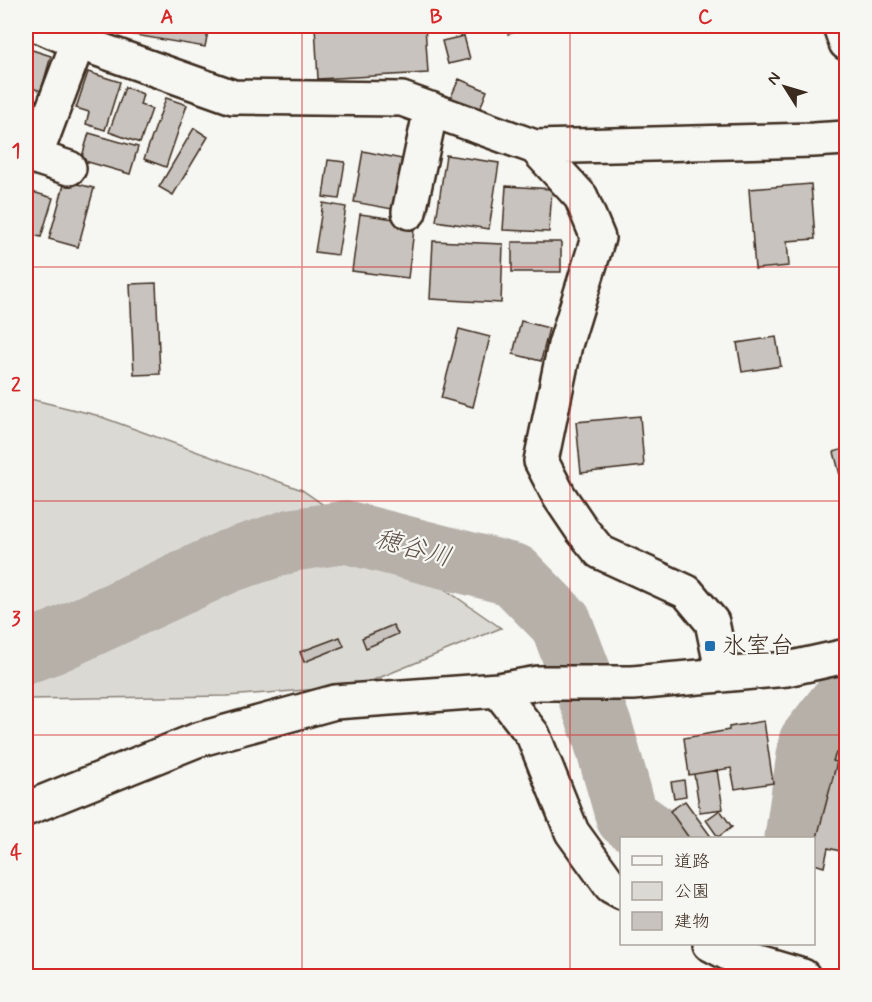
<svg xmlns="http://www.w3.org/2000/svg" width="872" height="1002" font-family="Mynerve,'Klee One',sans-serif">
  <rect width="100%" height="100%" fill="#f6f6f2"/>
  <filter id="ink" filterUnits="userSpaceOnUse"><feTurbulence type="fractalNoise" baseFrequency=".0167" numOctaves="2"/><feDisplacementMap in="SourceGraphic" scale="12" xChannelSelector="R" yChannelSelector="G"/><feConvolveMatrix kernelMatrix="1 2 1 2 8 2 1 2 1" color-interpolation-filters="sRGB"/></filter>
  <g filter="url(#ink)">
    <path fill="#dad9d3" stroke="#8a8278" stroke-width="1.5" d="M26,398L96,415L302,490L501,628L359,686L227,696L26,699Z"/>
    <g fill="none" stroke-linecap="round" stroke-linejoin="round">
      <path stroke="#b6b0a9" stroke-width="63" d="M26,652L54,642L229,561L293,540L346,532L514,575L561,623L602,730L627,817L657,838
        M796,838L810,742L839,705H846"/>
    </g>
    <path fill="#c8c3be" stroke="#3b2a1e" stroke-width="1.5" d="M130,26H209L205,47L129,34Z
      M315,26H425L428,73L318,79Z
      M506,26H535L508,34Z
      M464,36L470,59L448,64L442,41Z
      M26,48L51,56L41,91L26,86Z
      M88,72L120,82L105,130L86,124L89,112L76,108Z
      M459,79L487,91L479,111L450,99Z
      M125,87L143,94L140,105L152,109L140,143L109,132Z
      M166,98L187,105L166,167L144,159Z
      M26,108L32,111L26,125Z
      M194,128L208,137L173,195L159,187Z
      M89,133L138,147L130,174L81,160Z
      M363,151L402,159L392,209L354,202Z
      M446,155L499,163L489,229L436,221Z
      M328,160L345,162L339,199L323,197Z
      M65,181L94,188L78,247L49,239Z
      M811,184L815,239L787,241L789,266L755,269L749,189Z
      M506,186L552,189L549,232L503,230Z
      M26,190L53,198L41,237L26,233Z
      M323,203L346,207L338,255L315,252Z
      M360,214L415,222L408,278L352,271Z
      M433,241L503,244L501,303L430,299Z
      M512,242H561V272H512Z
      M156,283L160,374L134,375L130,284Z
      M521,321L549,328L541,361L513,354Z
      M459,329L490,337L473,407L441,398Z
      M776,337L781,366L742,372L737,343Z
      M640,416L644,466L581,473L576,422Z
      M846,448V498L834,452Z
      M393,625L398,634L366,648L362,638Z
      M340,637L344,646L304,662L300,652Z
      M764,721L773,783L735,789L731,768L689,775L684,738L729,730V727Z
      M836,753L846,756V846L844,852L828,848L824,867L814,864V849L837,762L833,761Z
      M717,770L723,809L700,812L694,774Z
      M684,780L686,796L674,798L671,782Z
      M685,801L712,838H689L670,811Z
      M720,810L732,827L718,837L706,820Z"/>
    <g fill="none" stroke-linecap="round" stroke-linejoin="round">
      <g stroke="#3b2a1e" stroke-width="38">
        <path id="minor" d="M40,26L78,42L233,97L402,99L535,147L813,140L846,138
          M840,26L846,43
          M535,147L581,197L598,238L565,345L541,461L559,496L582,530L600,552L687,592L712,622L723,675
          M26,154L69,168
          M35,157L78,42
          M409,212L431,109
          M498,690L533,735L572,832L611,886L622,892
          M26,809L197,740L335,702L498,690L538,683H633L787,669L846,656
          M710,944L731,955L803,976"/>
      </g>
      <use href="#minor" stroke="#f6f6f2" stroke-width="33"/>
    </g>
  </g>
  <path fill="none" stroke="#d62828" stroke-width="1.5" stroke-opacity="0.55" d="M302,26V976M570,26V976M26,267H846M26,501H846M26,735H846"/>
  <rect fill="#1f6fb2" stroke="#f6f6f2" stroke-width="2" x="704" y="640" width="12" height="12" rx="3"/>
  <g text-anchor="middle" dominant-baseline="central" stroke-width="4.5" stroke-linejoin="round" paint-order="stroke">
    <g font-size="24" fill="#3b2a1e" stroke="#f6f6f2" text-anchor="start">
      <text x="722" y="646">氷室台</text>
    </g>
    <g font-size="26" font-style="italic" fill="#605248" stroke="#f6f6f2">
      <text transform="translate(413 549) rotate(15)">穂谷川</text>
    </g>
  </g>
  <rect width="872" height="1002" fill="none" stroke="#f6f6f2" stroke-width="66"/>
  <rect x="620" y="837" width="195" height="108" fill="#f6f6f2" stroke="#aba49d" stroke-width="1.5"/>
  <rect x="632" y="856" width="30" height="9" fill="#f6f6f2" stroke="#aba49d" stroke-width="1.5"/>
  <text x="674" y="867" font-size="18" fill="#3b2a1e">道路</text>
  <rect x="632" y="882" width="30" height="18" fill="#dad9d3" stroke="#aba49d" stroke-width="1.5"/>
  <text x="674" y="897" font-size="18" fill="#3b2a1e">公園</text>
  <rect x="632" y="912" width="30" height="18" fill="#c8c3be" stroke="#aba49d" stroke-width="1.5"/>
  <text x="674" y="927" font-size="18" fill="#3b2a1e">建物</text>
  <g transform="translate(785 87) rotate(307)" stroke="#f6f6f2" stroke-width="4.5" paint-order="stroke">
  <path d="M0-4.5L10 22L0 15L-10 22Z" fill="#3b2a1e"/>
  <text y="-9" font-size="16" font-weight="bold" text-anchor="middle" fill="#3b2a1e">N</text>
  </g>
  <rect x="33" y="33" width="806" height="936" fill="none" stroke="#d62828" stroke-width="2"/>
  <g font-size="20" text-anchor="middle" font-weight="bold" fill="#d62828">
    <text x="167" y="23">A</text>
    <text x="436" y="23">B</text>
    <text x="705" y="23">C</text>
    <text x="16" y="157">1</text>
    <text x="16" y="391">2</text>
    <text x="16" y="625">3</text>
    <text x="16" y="859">4</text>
  </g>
</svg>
